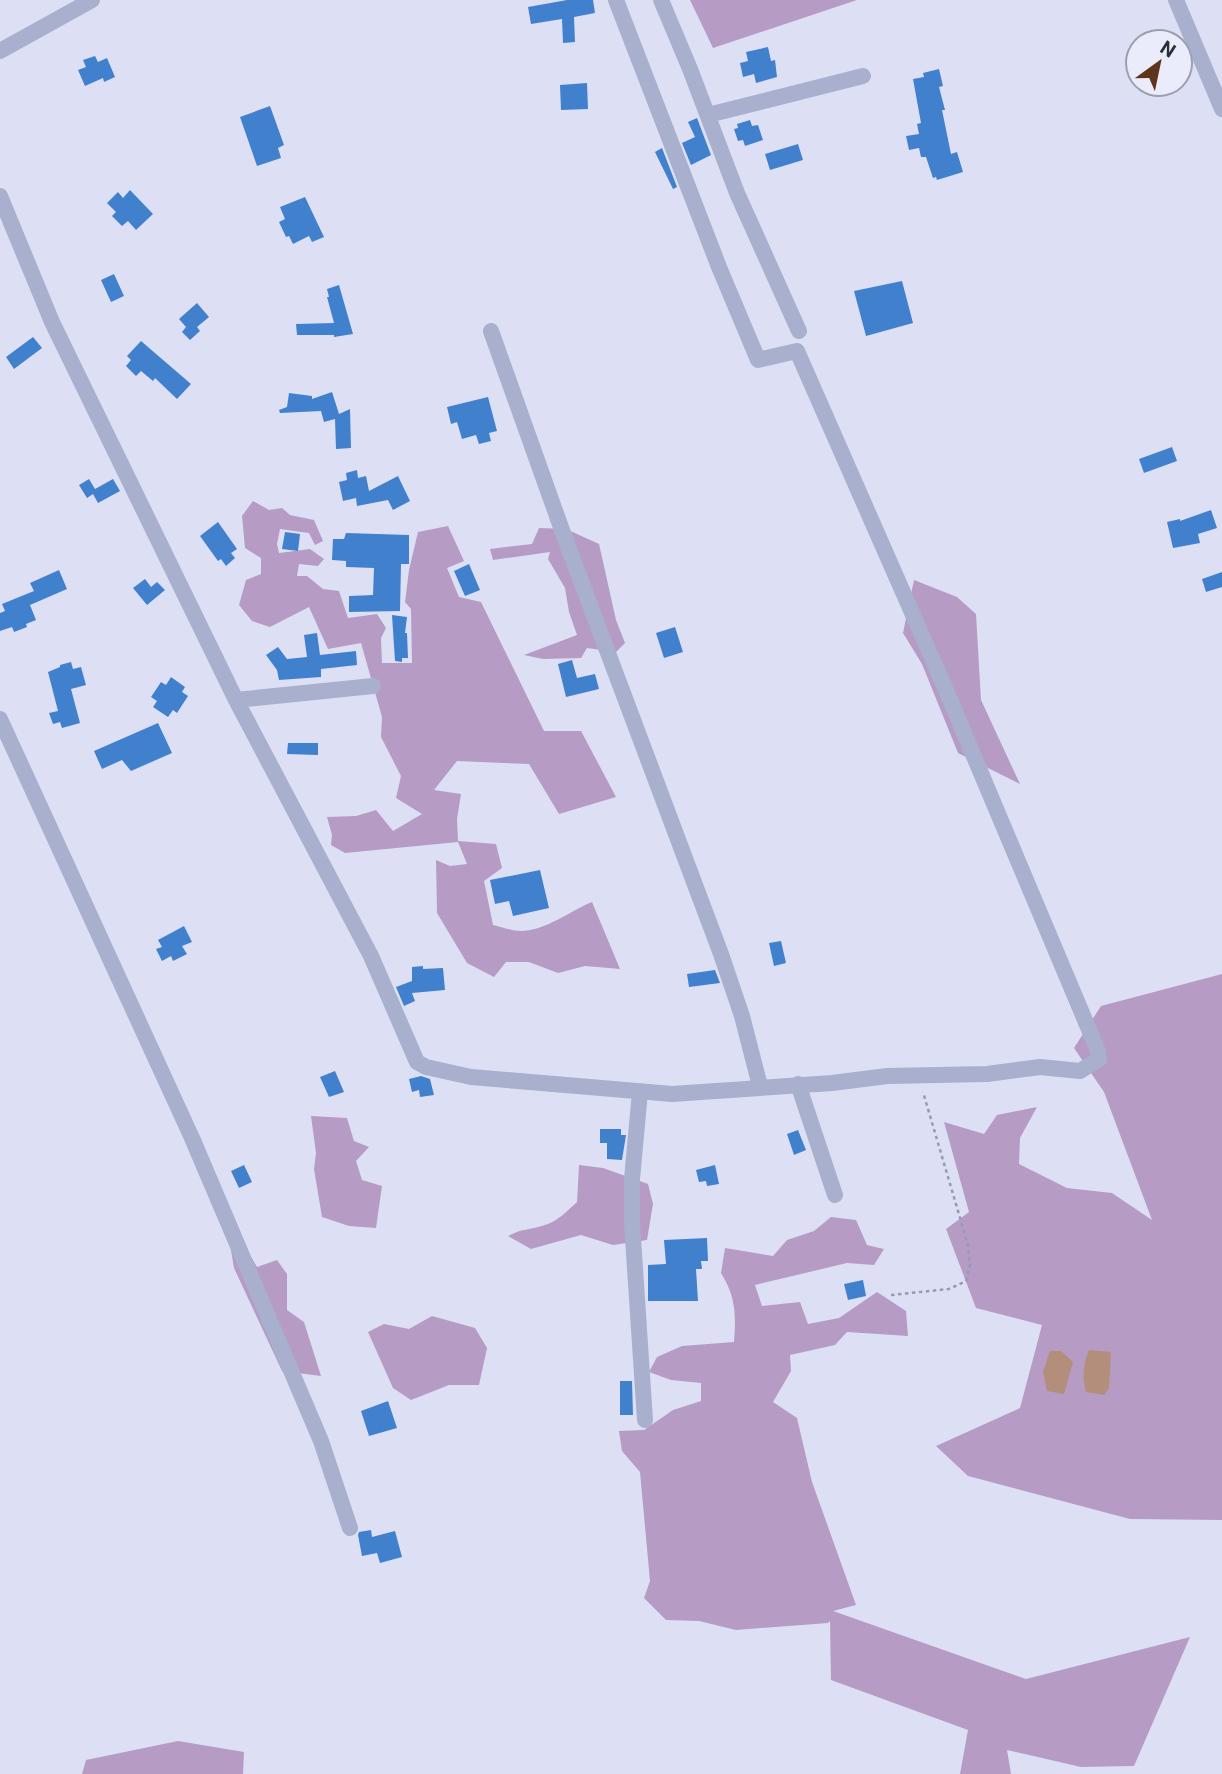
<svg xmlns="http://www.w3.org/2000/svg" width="1222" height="1774" font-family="Roboto,sans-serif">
  <rect width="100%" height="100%" fill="#dde0f4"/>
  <path fill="#b69bc4" d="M690,0H857L713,48Z
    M253,501L269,510L282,508L290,515L314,520L323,541L315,545L309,533L280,529L277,544L279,553L310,549L324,559L318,566L299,564L297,576H307L323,589L339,591L348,618L377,614L386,628L381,638L382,663H412L411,609L405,602L409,570L418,532L448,526L464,561L447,568L459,597L481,602L544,731H581L616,797L559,814L529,764L457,761L434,790L461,794L457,819L458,841L496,844L502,868L484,881L493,925C502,927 512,931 521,931C545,931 570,911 592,902L620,969L585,966L558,973L529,962H506L494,977L467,963L437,913L436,860L450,866L467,864L458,842L345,853L331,845L332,835L327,817L356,816L376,810L393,831L422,814L396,798L401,776L381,737L382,717L361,643L328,649L309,607L270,627L252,621L239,605L246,580L261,574V558L245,548L242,516Z
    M539,528L566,529L599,544L616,620L625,643L616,652L587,648L581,658L543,659L524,655L577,635L569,612L565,588L548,559L550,552L493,560L490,549L532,544Z
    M914,580L957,597L976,614L981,700L1020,784L958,753L922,664L903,633Z
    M1222,974V1520L1130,1519L968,1476L936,1446L1020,1408L1042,1325L976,1308L946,1229L969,1212L944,1122L984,1134L997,1115L1037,1107L1020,1138L1019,1164L1067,1188L1112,1193L1152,1220L1104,1092L1074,1048L1101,1006Z
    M311,1116L347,1118L354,1141L369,1147L356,1161L362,1180L382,1186L376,1228L349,1226L322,1217L314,1169L316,1153Z
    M579,1165L603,1168L648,1184L653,1204L647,1240L613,1245L581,1235L531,1249L508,1236C523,1228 531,1230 545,1225C558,1221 567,1211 577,1202Z
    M831,1217L856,1220L867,1245L884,1249L874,1265L847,1263L755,1285L762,1306L800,1302L808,1324L839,1318L877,1292L906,1311L908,1336L847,1332L835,1345L790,1355L791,1371L773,1402L797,1418L812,1482L856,1605L833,1611L1026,1679L1190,1637L1134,1766L1081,1767L1007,1750L1011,1774H960L968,1730L831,1680L830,1621L828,1623L736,1630L699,1621L666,1620L644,1598L650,1581L640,1472L622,1451L619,1431L644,1430L673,1410L701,1401V1383L671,1380L649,1372L657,1357L682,1346L734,1342C736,1315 736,1297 721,1273L725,1248L773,1256L787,1240L814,1231Z
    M245,1247L257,1267L277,1260L287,1274V1310L304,1322L321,1376L282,1371L234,1268L231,1250Z
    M432,1316L475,1328L487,1348L479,1385H449L411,1400L393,1388L368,1332L384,1324L409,1329Z
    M178,1741L244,1752L243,1774H82L86,1760Z"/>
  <path fill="#b38e7a" d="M1089,1350L1111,1352L1109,1388L1104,1395L1086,1392C1082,1378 1083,1364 1089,1350Z
    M1050,1351H1061L1073,1362L1064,1394L1047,1391L1043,1372Z"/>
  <path fill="#4180cd" d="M567,0H593L595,13L574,17L575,42L563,43L562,19L531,24L528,7Z
    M768,47L771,61L775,60L777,77L756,83L754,74L743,77L740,63L748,61L746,52Z
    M95,56L98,62L107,58L115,77L104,82L103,78L85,86L78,70L86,67L83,60Z
    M939,69L943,86L939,87L945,110H942L951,154L957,152L963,172L937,180L936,177L933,178L926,157H921L919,148L909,150L906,136L919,134L917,124L921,123L913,79L924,77L923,73Z
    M587,83L588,109L561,110L560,85Z
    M270,106L284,145L278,148L281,158L257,166L240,117Z
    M697,118L711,155L691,165L682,143L695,137L688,122Z
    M750,120L752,126L758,125L763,140L745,146L743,140L738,141L734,129L738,128L737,124Z
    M798,144L803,160L770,170L765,154Z
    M662,148L677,187L673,189L655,152Z
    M130,190L153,214L136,230L128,221L122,226L112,216L116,212L107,203L118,192L123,198Z
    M305,197L324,237L312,242L309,236L293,244L289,236L286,237L279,222L285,219L280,207Z
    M114,274L124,296L111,302L101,280Z
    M902,281L913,323L866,336L854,291Z
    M339,285L353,334L334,337V335H297L296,324L334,323L327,297H329L327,289Z
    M197,303L209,317L197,327L200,331L190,340L182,332L186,327L179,319Z
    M33,337L42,348L14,369L6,357Z
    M141,341L191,384L177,399L155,378L153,381L141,371L136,376L126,366L131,360L127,356Z
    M332,392L339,414L350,409L351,448L336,449L335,419L324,422L321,411L280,413L279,410L287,407L289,393L312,396V399Z
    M488,397L497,431L489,433L491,441L479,444L476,435L462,439L457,422L451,424L447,407Z
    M1172,447L1177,461L1144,473L1139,459Z
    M357,470L358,478L366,476L369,491L398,476L410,501L393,510L388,500L357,506L356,498L343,501L339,482L347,480L346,473Z
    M89,479L95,489L113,479L120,491L98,503L93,494L87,498L79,485Z
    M1211,510L1217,528L1198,534L1200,543L1173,548L1167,522L1180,519V521Z
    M218,522L237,549L231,553L235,558L226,566L221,559L218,561L200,536Z
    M285,532L300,534L298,551L282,549Z
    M346,533L409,535V564H401L400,611L349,612V596L373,595L374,568L346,567V561L332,560L333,539H344Z
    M469,564L480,590L465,596L454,571Z
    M59,570L67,589L30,605L36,620L26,624L27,627L14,632L12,627L0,631V613L5,611L2,604L34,591L30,583Z
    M1222,572V587L1206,592L1202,579Z
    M145,579L151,587L157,582L165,590L147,605L133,588Z
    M392,615L407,617L405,633H407L408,658H402V662L395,661Z
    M675,627L683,652L664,658L656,633Z
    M317,633L320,655L356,651L357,665L321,669V677L279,680L277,670L266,655L278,647L287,659L307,657L304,635Z
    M572,660L577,678L595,674L599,689L566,697L558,664Z
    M71,662L73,669L81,667L86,685L71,689L80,723L62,728L60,722L53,724L49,713L58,711L48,672L60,667V665Z
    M171,677L185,687L182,692L188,696L177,713L173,710L168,717L153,707L157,701L151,697L161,682L166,685Z
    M158,723L172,753L131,771L122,760L102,769L94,751Z
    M288,743H318V755L287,754Z
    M540,870L549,908L513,916L509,901L495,904L490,880Z
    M184,926L192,942L182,946L187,954L173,961L171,956L162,961L156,949L162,947L158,940Z
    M781,941L786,963L774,966L769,943Z
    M423,966V969L443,968L445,990L412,993L415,1001L404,1006L396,987L412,981V967Z
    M715,970L720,983L689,987L687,974Z
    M335,1071L344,1092L329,1097L320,1077Z
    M421,1076L430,1079L434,1095L420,1097L419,1090L412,1092L409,1079Z
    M600,1129H621V1135H626L622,1160L607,1159V1143H600Z
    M798,1130L806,1150L794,1155L787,1134Z
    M244,1165L252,1182L239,1188L231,1171Z
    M715,1165L719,1184L707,1186L706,1181L699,1182L696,1170Z
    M707,1238L708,1261H701L702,1269H696L698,1301H648V1265L666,1264L664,1240Z
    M863,1280L866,1296L848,1300L844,1284Z
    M620,1381H632L633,1415H620Z
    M388,1401L397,1428L369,1436L361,1411Z
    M371,1530L372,1537L395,1531L402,1557L380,1563L377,1553L362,1556L358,1535L359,1532Z"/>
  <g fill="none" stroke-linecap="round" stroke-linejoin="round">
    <path stroke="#929cb9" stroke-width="2.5" stroke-dasharray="3.5 3.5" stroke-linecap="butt" d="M891,1295L949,1289L966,1281L970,1265L968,1245L923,1092"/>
    <path stroke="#a8b0cd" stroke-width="16" d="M661,0L690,69L737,193L799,331
      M1176,0L1222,109
      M0,51L92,0
      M708,115L863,76
      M0,196L52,322L236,700L371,956L417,1062L426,1067L471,1077L672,1094L832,1083L887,1076L987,1074L1040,1067L1080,1071L1099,1059L1098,1051L946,690L797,351L758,360L719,267L616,0
      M491,331L563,533L721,954L742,1016L760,1086
      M236,700L373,686
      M0,719L192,1138L321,1441L350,1528
      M798,1084L835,1195
      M640,1092L632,1179V1223L645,1420"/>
  </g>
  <g transform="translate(1159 63) rotate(33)"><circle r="33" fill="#eaecfb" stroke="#9ca0ad" stroke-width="2"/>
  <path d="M0-5L12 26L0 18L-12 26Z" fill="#5e341b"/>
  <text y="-10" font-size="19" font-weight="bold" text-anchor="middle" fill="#282f39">N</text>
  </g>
</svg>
